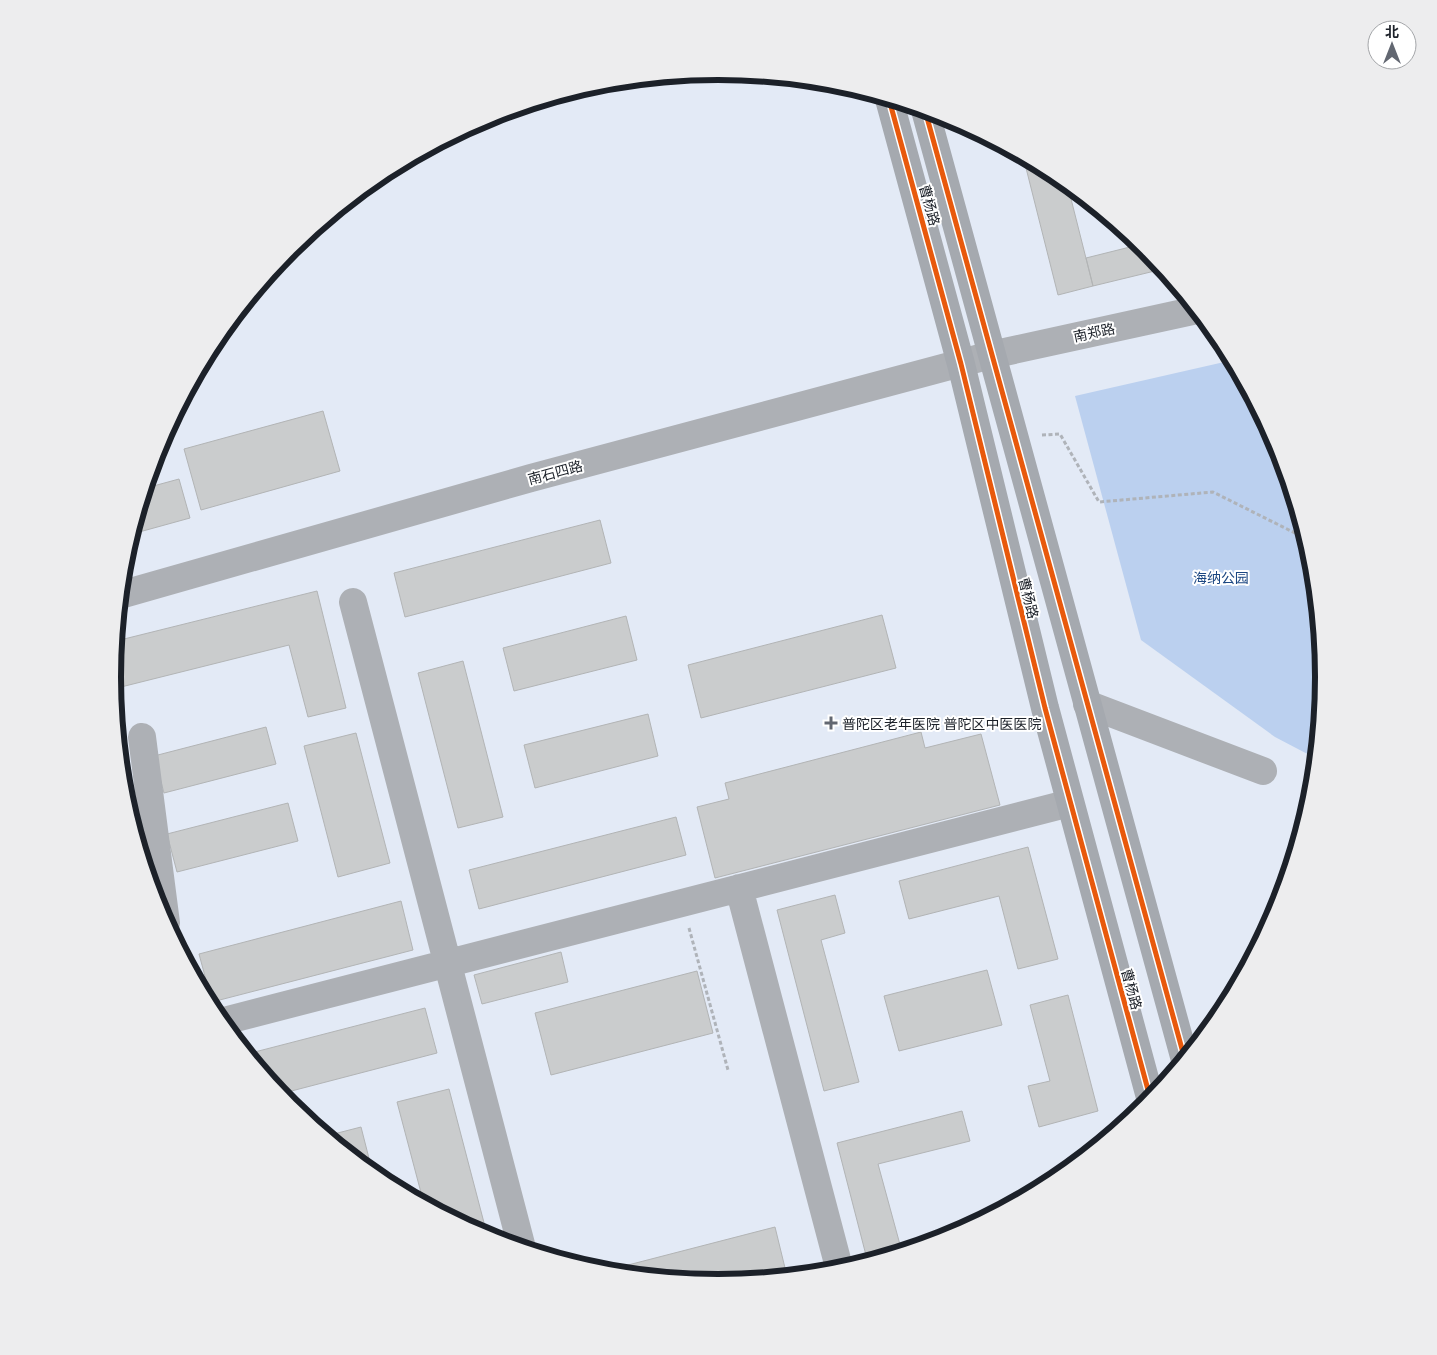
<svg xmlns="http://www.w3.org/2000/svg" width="1437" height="1355" font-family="'Golos Text','Noto Sans SC',sans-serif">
  <rect width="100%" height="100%" fill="#e3eaf6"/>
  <path fill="#bbd0ef" d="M1233,360L1279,446L1313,560L1325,678L1317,759L1275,737L1141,640L1075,396Z"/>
  <path fill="#cacccd" stroke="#b2b4b5" d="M1023,156L1056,174L1067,183L1093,286L1058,295Z
    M1142,244L1147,249L1163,269L1093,286L1086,258Z
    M323,411L340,471L201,510L184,449Z
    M179,479L190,518L132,534L146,488Z
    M600,520L611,563L405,617L394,573Z
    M317,591L346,708L308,717L289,645L113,689L112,677L116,641Z
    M882,615L896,668L701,718L688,665Z
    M626,616L637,660L514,691L503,648Z
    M463,661L503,817L458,828L418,673Z
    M648,714L658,756L535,788L524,745Z
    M266,727L276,764L164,793L154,756Z
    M921,732L925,748L981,734L1000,805L715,878L697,807L729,799L725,783Z
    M356,733L390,863L338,877L304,746Z
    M288,803L298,841L177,872L167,834Z
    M138,813L144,861L129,814Z
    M676,817L686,855L479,909L469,870Z
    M1028,847L1058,959L1018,969L999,896L909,919L899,881Z
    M835,895L845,933L821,940L859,1082L824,1091L777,910Z
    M401,901L413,950L212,1002L199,954Z
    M561,952L568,982L482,1004L474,975Z
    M987,970L1002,1025L899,1051L884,996Z
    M697,971L713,1033L551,1075L535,1013Z
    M1068,995L1098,1111L1039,1127L1028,1086L1050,1081L1030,1005Z
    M425,1008L437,1053L280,1094L247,1054Z
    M449,1089L488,1238L424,1204L397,1102Z
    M962,1111L970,1141L878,1164L902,1252L868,1263L837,1143Z
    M361,1127L373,1174H372L326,1136Z
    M1092,1151L1074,1166L1072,1157Z
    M775,1227L786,1272L754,1280L718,1284L601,1272Z"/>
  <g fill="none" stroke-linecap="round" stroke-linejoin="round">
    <path stroke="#afb3b9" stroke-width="3" stroke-dasharray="4 2.5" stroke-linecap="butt" d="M1042,435L1060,434L1099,502L1213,492L1307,539
      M689,928L728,1070"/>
    <path stroke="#adb0b5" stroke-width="28" d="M120,595L531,478L991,355L1197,310
      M353,602L522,1248
      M1087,704L1263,771
      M142,737L166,923
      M739,888L840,1271
      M220,1022L1070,803"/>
    <path stroke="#a5a9af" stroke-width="28" d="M889,99L961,364L1045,708L1151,1101
      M925,110L1185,1060"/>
    <g stroke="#fff" stroke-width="8">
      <path id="cycleway" d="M889,99L961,364L1045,708L1151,1101
        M925,110L1185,1060"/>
    </g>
    <use href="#cycleway" stroke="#e8590c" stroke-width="5"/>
  </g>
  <path fill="#626771" stroke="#fff" stroke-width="2" d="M828.5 715.5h5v5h5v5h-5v5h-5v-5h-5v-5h5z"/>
  <g text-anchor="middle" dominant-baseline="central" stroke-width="4" stroke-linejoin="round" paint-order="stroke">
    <g font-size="14" fill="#1c2129" stroke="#fff">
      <text transform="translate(930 205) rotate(75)">曹杨路</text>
      <text transform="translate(1094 332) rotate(-12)">南郑路</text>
      <text transform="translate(555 472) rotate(-15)">南石四路</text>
      <text transform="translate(1029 598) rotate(76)">曹杨路</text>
      <text transform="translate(1132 989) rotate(75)">曹杨路</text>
    </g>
    <g font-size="14" fill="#1c4782" stroke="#fff">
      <text x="1221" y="577">海纳公园</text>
    </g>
    <g font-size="14" fill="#1c2129" stroke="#fff" text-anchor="start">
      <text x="842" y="723">普陀区老年医院 普陀区中医医院</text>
    </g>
  </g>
  <path d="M0 0H1437V1355H0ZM121 677a597 597 0 1 1 1194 0a597 597 0 1 1-1194 0Z" fill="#ededee" fill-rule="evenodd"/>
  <path fill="none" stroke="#1c2129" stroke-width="6" d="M121 677a597 597 0 1 1 1194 0a597 597 0 1 1-1194 0Z"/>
  <g transform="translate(1392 45)"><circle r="24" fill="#ffffff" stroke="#a4a6a9"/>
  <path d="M0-4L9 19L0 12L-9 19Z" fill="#626771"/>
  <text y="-8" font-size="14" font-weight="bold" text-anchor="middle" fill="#1c2129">北</text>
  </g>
</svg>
